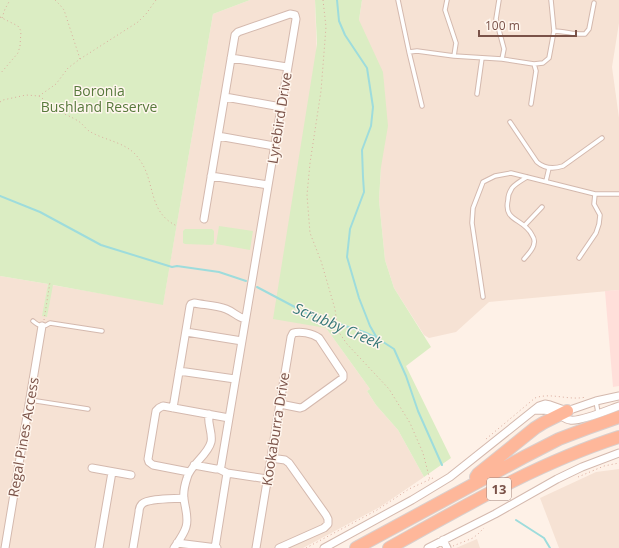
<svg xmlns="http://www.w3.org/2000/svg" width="619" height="548" font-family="'Open Sans',sans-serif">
  <rect width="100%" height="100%" fill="#fef1e7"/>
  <path fill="#f6e2d4" d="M250,0H315L326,328L370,389L367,391L376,405L398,430L424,477L380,507L303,548H0V276L48,284L43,316H47L52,285L163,304L213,14Z
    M362,0H619V23L612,67L619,118V290L489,302L456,332L429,338L424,335L394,288L385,260L379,200L381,167L359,20Z
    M619,469V548H559L540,498L596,472Z
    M477,539L480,548H456Z"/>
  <path fill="#ffdfda" d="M619,290V386L613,387L605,291Z"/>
  <path fill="#dbedc3" d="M0,0H250L213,14L163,305L53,285L47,317L42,316L48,284L0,276Z
    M315,0H362L359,20L383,72L388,126L381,167L379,200L385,260L394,288L431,347L406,366L451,458L424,477L398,430L376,405L367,391L370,389L326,328L273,319L317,44Z
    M219,226L253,231L250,250L216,244Z
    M185,229H212L214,231V243L212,245L185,244L183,243V231Z"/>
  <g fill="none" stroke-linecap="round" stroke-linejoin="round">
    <path stroke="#9edcdc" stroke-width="2" d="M337,0L339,21L345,35L367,68L373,107L371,126L362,150L363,177L364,192L350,229L347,257L359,298L370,326L377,338
      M0,196L40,212L101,245L172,267L177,266L219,272L246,281
      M257,287L308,314L364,332L377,338L394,349L406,376L418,411L442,465
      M516,520L544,538L550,548"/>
    <g stroke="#d4b9ae" stroke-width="5.5">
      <path id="service" d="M398,0L409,52
        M447,0L445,10L456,43L454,56
        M499,0L496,19L504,49L502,59
        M554,31C565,31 575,35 585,34L589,29L594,3
        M477,94L482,58
        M531,104L536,71L534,64
        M422,106L409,52L417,51L454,56L502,59L534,64L543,63L549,58L554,31L551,0
        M510,122L537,162C545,169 554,169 563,166L602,138
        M546,181L549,168
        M525,225L542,207
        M579,258L596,233L599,224L600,215L594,204L595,194
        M524,259C528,254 534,249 534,243C535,240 534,238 532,235C524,218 503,222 508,200C508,196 510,191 512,188C515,184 522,180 527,177
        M483,297L472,223L473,208L483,182L495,176L511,173L595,194H619
        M33,321C39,326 43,328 50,323L102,331
        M30,400L88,409
        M596,401L598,413"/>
    </g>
    <g stroke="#d4b9ae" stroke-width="9">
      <path id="minor" d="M231,58L287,67
        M225,97L281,107
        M218,136L274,146
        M211,176L268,185
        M204,219L235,35L238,32L290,14L295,15L296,19L221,466L219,469
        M186,332L242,341
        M179,371L235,379
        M173,408L190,306L191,304L194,303C204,305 216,305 226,309C234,312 237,317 245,319
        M534,410C543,410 551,410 559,414C563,417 566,420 570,420C580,422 608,410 619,406
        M271,458L285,460L289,463L326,515L328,519V524L324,528L279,548
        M194,465L216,469H219L227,473L267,479
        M92,468L131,475
        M189,472L153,465L149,462L148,459L156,411L159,408L163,406L229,418
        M443,540L447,548
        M177,543L217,548
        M5,548L42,326
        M99,548L112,472
        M133,548L139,512C139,509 140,506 142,504C148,498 175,499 184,498
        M174,548C178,542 184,534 186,527C189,518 185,508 184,499C183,492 185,484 187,478C190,465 208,455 211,442C213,433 207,424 209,414
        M215,548L227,473
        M256,548L291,337L293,333C300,331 312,333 319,338L343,374V378L303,407L300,408L280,404
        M324,548L412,500L450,477L539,406L545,404L550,405L567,411L596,401L619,396
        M428,548L495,514L557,479L582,467L619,453"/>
    </g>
    <g stroke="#dacfcc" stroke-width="14">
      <path id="trunk" d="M476,477L478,474L535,428L543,423L567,411
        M356,548L524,457L559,439L588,428L619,417
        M389,548C463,507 538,463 619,437"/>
    </g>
    <path stroke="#dbac9e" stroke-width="1" stroke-dasharray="1 3" stroke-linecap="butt" d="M55,0L60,5L64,10L80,59
      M323,0L326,27L321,91L310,163L307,195L310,233L321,261L335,309L338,331L347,344L389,389L410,423L423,453L430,480
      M0,17L18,26L21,31L20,46L18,53L0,74
      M2,18L5,9L10,0
      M39,96C46,101 54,107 61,112C66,115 72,117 78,121C82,123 85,128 89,131C105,141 128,142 139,159C156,181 147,212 177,226
      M0,102L3,100L26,95L39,96L56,84L68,68L80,59L138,22L146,14L156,0
      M44,320L50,282
      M486,439L535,398C551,392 569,401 586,397
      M578,477L604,466L619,463
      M453,546L473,538L478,534L484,528
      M306,548L377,510L409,489L433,478"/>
    <use href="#service" stroke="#fff" stroke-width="3.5"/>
    <use href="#minor" stroke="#fff" stroke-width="7"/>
    <use href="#trunk" stroke="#feb79a" stroke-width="12"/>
  </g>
  <g text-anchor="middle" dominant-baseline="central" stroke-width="3" stroke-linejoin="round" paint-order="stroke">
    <rect fill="#fff6ee" stroke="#a2837a" stroke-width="1" x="487" y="478" width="24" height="22" rx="3"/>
    <g font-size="13" font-weight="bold" fill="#7a5248">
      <text x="499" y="489">13</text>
    </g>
    <g font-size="14" fill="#587a3c" stroke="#fff6ee">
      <text x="99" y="90">Boronia<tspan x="99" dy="16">Bushland Reserve</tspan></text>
    </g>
    <g font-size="14" fill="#7a5248" stroke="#fff6ee">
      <text transform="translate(279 118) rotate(-81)">Lyrebird Drive</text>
      <text transform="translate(275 429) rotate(-81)">Kookaburra Drive</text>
      <text transform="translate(23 437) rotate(-80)">Regal Pines Access</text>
    </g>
    <g font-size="15" font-style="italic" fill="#387979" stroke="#fff6ee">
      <text transform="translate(338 325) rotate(23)">Scrubby Creek</text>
    </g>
  </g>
  <path d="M479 30v6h97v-6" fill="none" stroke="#7a5248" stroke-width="2"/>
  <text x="485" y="30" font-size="12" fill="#7a5248" stroke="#fff6ee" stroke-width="3" paint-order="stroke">100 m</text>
</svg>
